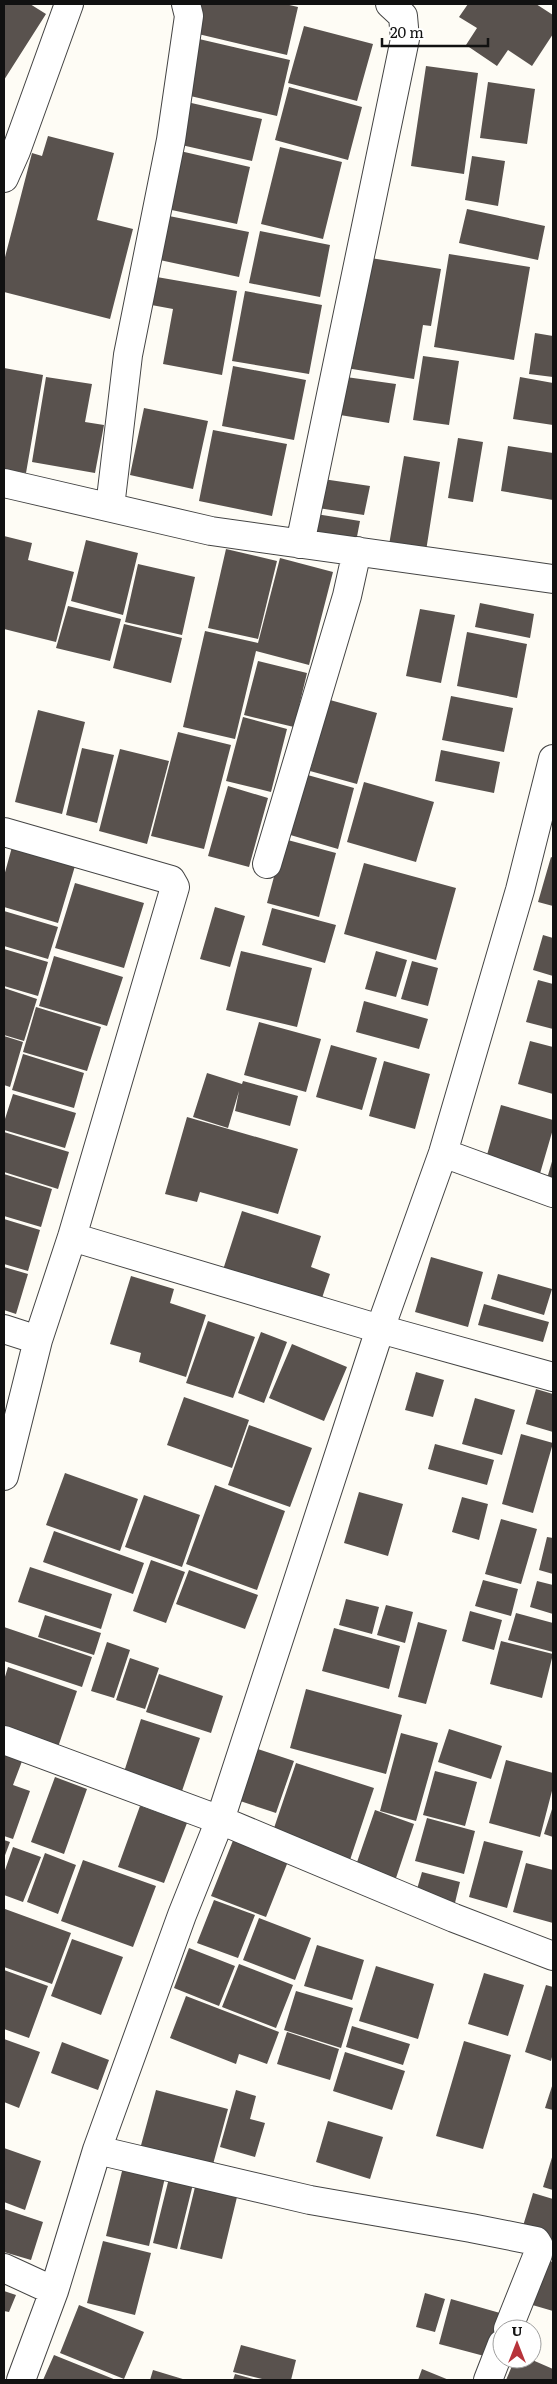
<svg xmlns="http://www.w3.org/2000/svg" width="557" height="2384" font-family="Literata,serif">
  <rect width="100%" height="100%" fill="#fefcf5"/>
  <path fill="#59524e" d="M4,4H30L46,14L4,80Z
    M201,4H285L298,7L287,55L194,33Z
    M468,4H536L553,15V34L532,66L508,50L497,66L466,45L477,28L459,17Z
    M304,26L373,44L357,101L288,83Z
    M199,39L290,60L277,116L186,95Z
    M426,66L478,73L464,174L411,166Z
    M488,82L535,89L527,144L480,138Z
    M289,87L362,107L348,160L275,140Z
    M187,102L262,119L252,161L177,144Z
    M48,136L114,153L97,220L133,229L110,319L4,292V261L32,153L42,156Z
    M280,147L342,162L323,239L261,224Z
    M180,151L250,167L237,224L167,209Z
    M472,156L505,161L498,206L465,200Z
    M467,209L545,226L538,260L459,243Z
    M164,215L249,232L239,277L155,259Z
    M260,231L330,245L320,297L249,283Z
    M449,254L530,267L514,360L434,347Z
    M364,257L441,269L431,326L423,325L414,379L346,368Z
    M151,276L237,291L222,375L163,364L173,309L146,304Z
    M245,291L322,305L309,374L232,361Z
    M535,333L553,336V377L529,374Z
    M423,356L459,361L449,425L413,420Z
    M233,366L306,380L294,440L222,426Z
    M4,368L43,375L26,473L4,469Z
    M46,377L92,384L85,422L104,425L95,473L32,462Z
    M346,377L396,384L389,423L340,415Z
    M520,377L553,383V425L513,419Z
    M144,408L208,421L193,489L130,475Z
    M213,430L287,444L272,516L199,501Z
    M458,438L483,442L473,502L448,498Z
    M508,446L553,453V500L501,491Z
    M404,456L440,462L426,551L389,545Z
    M323,479L370,486L364,515L318,508Z
    M316,514L360,521L355,547L312,540Z
    M4,536L32,543L28,560L74,572L56,642L4,629Z
    M86,540L138,553L123,615L71,601Z
    M226,549L277,561L258,639L208,628Z
    M280,558L333,572L309,665L256,651L235,739L183,727L205,631L258,643Z
    M138,564L195,577L182,635L125,622Z
    M480,603L534,614L530,638L475,627Z
    M68,606L121,619L110,661L56,648Z
    M420,609L455,615L441,683L406,676Z
    M124,624L182,638L171,683L113,668Z
    M467,632L527,644L517,698L457,686Z
    M258,661L307,673L294,727L244,715Z
    M451,696L513,708L504,752L442,740Z
    M330,700L377,713L357,784L310,771Z
    M38,710L85,722L62,814L15,802Z
    M243,717L287,729L271,792L226,781Z
    M178,732L231,745L204,849L151,836Z
    M82,748L114,755L97,823L66,815Z
    M120,749L169,761L147,844L99,831Z
    M441,750L500,762L494,793L435,781Z
    M304,774L354,788L338,849L287,834Z
    M364,782L434,802L416,862L347,842Z
    M228,786L268,798L249,867L208,856Z
    M284,839L336,853L319,917L267,903Z
    M12,847L75,866L58,923L4,907V876Z
    M551,857L553,858V906L538,902Z
    M364,863L456,888L436,960L344,934Z
    M75,883L144,903L124,968L55,948Z
    M215,907L245,916L230,967L200,959Z
    M272,908L336,925L325,963L262,945Z
    M4,911L58,927L48,959L4,946Z
    M543,935L553,938V976L533,970Z
    M4,949L48,962L38,996L4,986Z
    M241,951L312,968L297,1027L226,1010Z
    M376,951L407,960L396,997L365,989Z
    M54,956L123,977L107,1026L39,1006Z
    M412,961L438,968L428,1006L401,999Z
    M538,980L553,984V1029L526,1022Z
    M4,988L37,999L24,1041L4,1035Z
    M364,1001L428,1019L419,1049L356,1032Z
    M36,1007L101,1027L87,1071L23,1052Z
    M259,1022L321,1039L306,1092L244,1075Z
    M4,1036L23,1042L10,1087L4,1085Z
    M530,1041L553,1047V1094L518,1084Z
    M331,1045L377,1058L362,1110L316,1097Z
    M23,1054L84,1073L74,1108L12,1090Z
    M384,1061L430,1074L415,1129L369,1116Z
    M207,1073L242,1084L243,1081L298,1096L290,1126L235,1111L239,1091L228,1128L193,1117Z
    M13,1094L76,1113L65,1148L4,1130V1122Z
    M501,1105L553,1120V1129L539,1177L485,1162Z
    M187,1117L298,1149L278,1214L200,1192L197,1202L165,1194Z
    M4,1132L69,1152L58,1189L4,1172Z
    M553,1158V1184L546,1182Z
    M4,1174L52,1189L41,1227L4,1216Z
    M242,1211L321,1236L311,1267L330,1274L320,1304L222,1273Z
    M4,1219L40,1230L28,1271L4,1264Z
    M431,1257L483,1272L468,1327L415,1312Z
    M4,1267L28,1274L16,1314L4,1310Z
    M498,1274L552,1289L544,1315L491,1299Z
    M131,1276L174,1289L170,1303L206,1315L186,1377L139,1362L141,1353L110,1344Z
    M484,1304L549,1322L543,1342L478,1325Z
    M208,1321L255,1337L233,1398L186,1383Z
    M261,1332L287,1342L264,1403L238,1393Z
    M292,1344L347,1367L324,1421L269,1398Z
    M416,1372L444,1380L433,1417L405,1410Z
    M536,1389L553,1394V1432L526,1424Z
    M184,1397L249,1420L232,1468L167,1445Z
    M475,1398L515,1410L502,1455L462,1444Z
    M249,1425L312,1448L290,1507L228,1485Z
    M521,1434L553,1443L533,1513L502,1504Z
    M435,1444L494,1460L487,1485L428,1469Z
    M65,1473L138,1499L120,1551L46,1525Z
    M215,1485L285,1511L257,1590L186,1564Z
    M359,1492L403,1504L388,1556L344,1543Z
    M144,1495L200,1515L182,1567L125,1547Z
    M462,1497L488,1504L479,1540L452,1532Z
    M501,1519L537,1529L521,1584L485,1574Z
    M54,1531L144,1563L133,1594L43,1562Z
    M547,1537L553,1538V1574L539,1570Z
    M151,1560L185,1572L166,1623L133,1611Z
    M30,1567L112,1594L101,1629L18,1602Z
    M189,1570L258,1595L245,1629L176,1604Z
    M483,1580L518,1589L511,1616L475,1606Z
    M537,1581L553,1585V1614L530,1607Z
    M346,1599L379,1607L372,1634L339,1625Z
    M386,1605L413,1612L405,1643L377,1635Z
    M470,1611L502,1620L494,1650L462,1641Z
    M516,1613L553,1623V1652L508,1640Z
    M45,1615L101,1633L94,1655L38,1637Z
    M418,1622L447,1630L426,1704L398,1697Z
    M4,1627L92,1657L82,1687L4,1661Z
    M334,1628L400,1646L389,1689L322,1671Z
    M501,1641L553,1654L542,1698L490,1684Z
    M107,1642L130,1650L114,1698L91,1691Z
    M130,1658L159,1668L145,1709L116,1700Z
    M8,1667L77,1691L57,1750L4,1732V1680Z
    M159,1674L223,1696L211,1733L146,1712Z
    M306,1689L402,1715L386,1774L290,1748Z
    M141,1719L200,1738L182,1791L124,1772Z
    M449,1729L502,1746L491,1779L438,1762Z
    M401,1733L438,1743L416,1821L380,1811Z
    M252,1747L294,1761L276,1813L234,1799Z
    M4,1748L24,1756L13,1785L30,1791L13,1839L4,1836Z
    M506,1760L553,1773V1787L540,1837L489,1823Z
    M296,1763L374,1788L350,1860L272,1834Z
    M435,1771L477,1782L465,1826L423,1815Z
    M55,1777L87,1789L64,1854L31,1842Z
    M140,1806L187,1823L164,1883L118,1867Z
    M553,1806V1837L544,1834Z
    M375,1810L414,1824L395,1881L355,1868Z
    M427,1818L475,1831L464,1874L415,1861Z
    M234,1838L289,1859L266,1917L211,1896Z
    M4,1840L10,1842L4,1858Z
    M484,1841L523,1851L507,1908L469,1897Z
    M13,1847L41,1857L23,1902L4,1895V1873Z
    M45,1853L76,1865L58,1914L27,1902Z
    M83,1860L156,1886L133,1947L61,1921Z
    M526,1863L553,1870V1923L513,1912Z
    M422,1872L460,1882L454,1907L415,1896Z
    M214,1900L255,1915L238,1958L197,1943Z
    M5,1909L71,1933L52,1984L4,1967Z
    M259,1918L311,1938L295,1980L243,1960Z
    M72,1939L123,1957L101,2015L51,1996Z
    M317,1945L364,1960L352,2000L304,1986Z
    M189,1948L235,1966L219,2006L174,1988Z
    M239,1964L293,1985L276,2028L222,2007Z
    M376,1966L434,1984L418,2039L359,2021Z
    M4,1970L48,1986L29,2038L4,2029Z
    M484,1973L524,1985L508,2036L468,2024Z
    M546,1985L553,1987V2053L551,2061L525,2052Z
    M296,1991L353,2008L341,2048L284,2030Z
    M186,1996L279,2032L267,2064L239,2054L236,2064L170,2038Z
    M352,2026L410,2044L403,2065L346,2047Z
    M287,2032L339,2049L330,2080L277,2064Z
    M4,2039L40,2052L19,2108L4,2102Z
    M464,2041L511,2055L483,2149L436,2136Z
    M62,2042L109,2060L98,2090L51,2073Z
    M345,2052L405,2071L392,2110L333,2091Z
    M553,2083V2110L545,2108Z
    M156,2090L228,2109L212,2168L140,2149Z
    M236,2090L256,2096L250,2119L265,2123L255,2157L220,2147Z
    M328,2121L383,2137L370,2179L316,2162Z
    M4,2148L41,2161L25,2210L4,2202Z
    M553,2154V2190L543,2187Z
    M125,2159L167,2169L149,2246L106,2236Z
    M171,2170L195,2176L177,2249L153,2243Z
    M195,2187L237,2197L222,2259L180,2249Z
    M533,2193L553,2199V2242L533,2236L523,2226Z
    M4,2209L43,2222L31,2260L4,2252Z
    M103,2241L151,2253L135,2315L87,2303Z
    M542,2259L553,2262V2311L529,2304Z
    M4,2291L16,2295L9,2312L4,2311Z
    M425,2293L445,2299L435,2332L416,2327Z
    M451,2299L500,2313L488,2357L439,2344Z
    M79,2305L144,2332L124,2379L60,2353Z
    M241,2345L296,2360L291,2380H266L233,2372Z
    M54,2355L116,2380H43Z
    M515,2359H530L553,2369V2380H506Z
    M422,2369L449,2380H418Z
    M153,2370L186,2380H150Z
    M235,2374L257,2380H233Z"/>
  <g fill="none" stroke-linecap="round" stroke-linejoin="round">
    <g stroke="#444" stroke-width="30">
      <path id="minor" d="M4,178L16,151L69,4
        M4,483L211,531L553,579
        M110,507L128,355L171,140L189,16L186,4
        M300,544L405,39L403,16L390,4
        M4,832L171,880L175,887L72,1237L38,1340L4,1476
        M267,864L347,596L357,551
        M443,1153L553,1193
        M72,1237L380,1329L553,1377
        M4,1329L38,1340
        M4,1740L220,1820L454,1918L553,1956
        M97,2150L310,2200L471,2228L536,2241L539,2246L538,2254L508,2329
        M4,2268L54,2291
        M21,2380L54,2291L97,2150L182,1915L220,1820L380,1329L443,1153L520,890L553,759
        M488,2380L502,2344"/>
    </g>
    <use href="#minor" stroke="#fff" stroke-width="28"/>
  </g>
  <rect width="557" height="2384" fill="none" stroke="#111111" stroke-width="10"/>
  <g transform="translate(517 2344)"><circle r="24" fill="#ffffff" stroke="#a0a0a0"/>
  <path d="M0-4L9 19L0 12L-9 19Z" fill="#b7333a"/>
  <text y="-8" font-size="14" font-weight="bold" text-anchor="middle" fill="#111111">U</text>
  </g>
  <path d="M382 38v8h106v-8" fill="none" stroke="#111111" stroke-width="2.5"/>
  <text x="390" y="38" font-size="15" fill="#111111" stroke="#ffffff" stroke-width="4" paint-order="stroke">20 m</text>
</svg>
